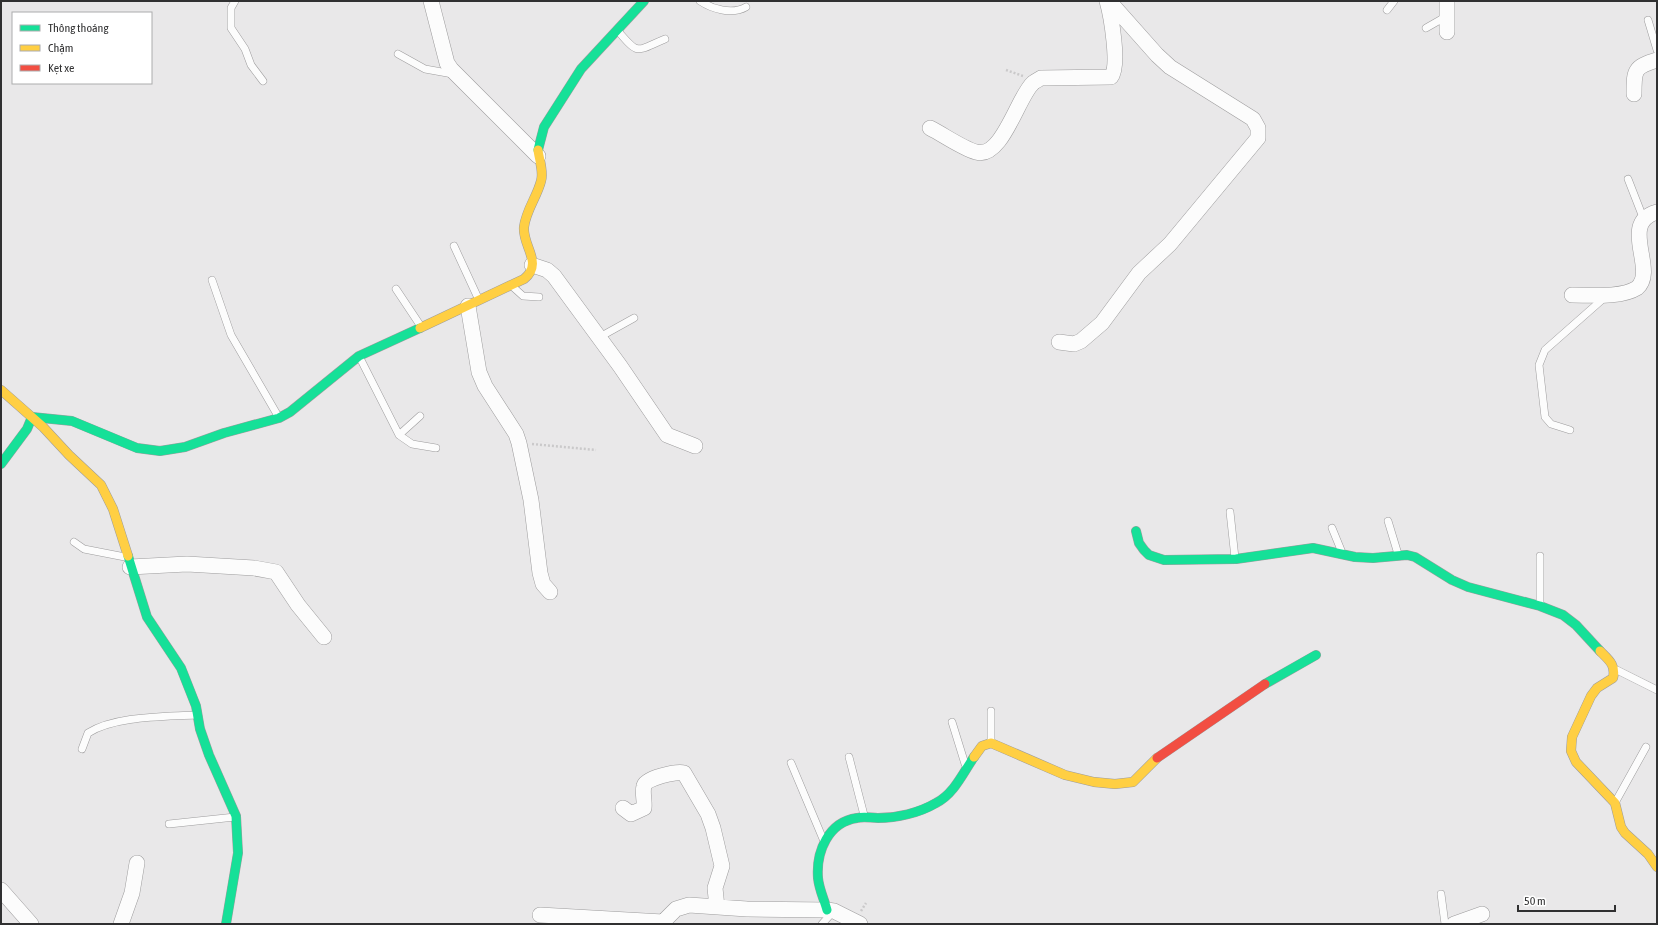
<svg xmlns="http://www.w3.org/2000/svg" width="1658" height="925" font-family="'Asap Condensed',sans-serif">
  <rect width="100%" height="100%" fill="#e9e8e9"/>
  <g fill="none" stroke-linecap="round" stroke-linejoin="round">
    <g stroke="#9d9c9d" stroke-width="8">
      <path id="lane" d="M235,1L231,8V28L245,49L251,65L263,81
        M700,1C712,9 732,15 746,7
        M1387,10L1394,1
        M1648,20L1657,50
        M1426,28L1447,16
        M618,31C639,56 636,51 665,39
        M398,54L425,69L453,74
        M1628,179L1644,220
        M454,246L478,298
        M212,280L231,335L278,416
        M513,287L523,296L539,297
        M396,289L420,325
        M598,338L634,318
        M360,358L399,435L412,444L436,448
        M1570,430L1551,424L1545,417L1539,365L1545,350L1604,298
        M399,435L420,416
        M1230,512L1235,558
        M1388,521L1398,554
        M1332,528L1341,550
        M74,542L84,549L125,557
        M1540,604V556
        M1617,670L1657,690
        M952,722L965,764
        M991,743V711
        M82,749L88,733C115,716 163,717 195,715
        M849,757L864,815
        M791,763L823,839
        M1616,801L1646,747
        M169,824L235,817
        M1441,894L1445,924
        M822,924L831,914"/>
    </g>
    <g stroke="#9d9c9d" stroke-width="16">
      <path id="street" d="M431,1L447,63L451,69L538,156
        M1447,1V32
        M1634,94C1634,70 1634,67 1657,60
        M930,128C944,135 962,148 976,152C1002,160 1018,96 1033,83C1035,81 1038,80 1041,78L1111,77C1120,66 1111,15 1107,1
        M532,265L547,270L554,276L620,366L667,435L695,446
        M1572,295C1591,295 1621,298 1637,288C1658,270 1618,223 1657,212
        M468,306L479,372L485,386L516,434L519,443L531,500L540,573L543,584L550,592
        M1059,342L1074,344L1081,341L1102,323L1139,273L1170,244L1258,138V128L1253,119L1170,67L1157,55L1109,1
        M130,567L187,564L254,568L276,572L298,605L324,637
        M623,808L631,814L644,808C645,801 642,793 644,786C645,778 677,771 684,773L708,814L713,828L722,866L715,888L717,907
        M1,890L31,924
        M540,915L663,922L676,909L689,905L747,909L827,910L834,911L860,924
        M121,924L132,893L137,863
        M1454,924L1482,914"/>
    </g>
    <g stroke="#9d9c9d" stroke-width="10">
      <path id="fast" d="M538,150L544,127L581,69L644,1
        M1,464L27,429L32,417L72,421L137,448L160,451L185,447L224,433L279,418L290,412L359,356L420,328
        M1136,531L1139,543L1144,550L1149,555L1164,560L1236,559L1313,548L1355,557L1373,558L1407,555L1415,557L1452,580L1468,587L1540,606L1563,615L1576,625L1600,651
        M128,556L147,617L181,668L196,706L200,729L209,755L236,816L238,853L226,924
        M1265,684L1316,655
        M827,910C824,899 819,889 818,878C816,852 828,822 857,818C864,816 871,818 878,818C897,818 919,813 936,803C954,794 963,773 974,757"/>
    </g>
    <g stroke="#9d9c9d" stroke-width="10">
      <path id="slow" d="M420,328L524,279C544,263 522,246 524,227C526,210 537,197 541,181C544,172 539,159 538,150
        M1,390L43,427L69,455L101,485L113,509L128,556
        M1600,651C1609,660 1616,665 1613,678L1597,688L1591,696L1572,737L1571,751L1576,762L1615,803L1621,827L1625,833L1648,854L1657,867
        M974,757L982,746L991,743L1065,775L1094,782L1115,784L1133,782L1157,758"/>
    </g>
    <g stroke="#9d9c9d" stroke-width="10">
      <path id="jam" d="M1157,758L1265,684"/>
    </g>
    <path stroke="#cac9ca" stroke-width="2.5" stroke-dasharray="2 2" stroke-linecap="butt" d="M1006,70L1023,76
      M532,444L596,450
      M861,911L866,903"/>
    <use href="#lane" stroke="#fcfcfc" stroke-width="7"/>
    <use href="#street" stroke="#fcfcfc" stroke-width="15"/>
    <use href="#fast" stroke="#16e098" stroke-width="9"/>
    <use href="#slow" stroke="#ffcf43" stroke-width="9"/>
    <use href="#jam" stroke="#f24e42" stroke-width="9"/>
  </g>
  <rect width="1658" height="925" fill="none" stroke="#303031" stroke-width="4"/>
  <rect x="12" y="12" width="140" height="72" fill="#ffffff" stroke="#acacad"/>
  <rect x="20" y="25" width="20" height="6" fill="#16e098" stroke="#acacad"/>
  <text x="48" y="32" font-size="12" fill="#303031">Thông thoáng</text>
  <rect x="20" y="45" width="20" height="6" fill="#ffcf43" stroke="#acacad"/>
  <text x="48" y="52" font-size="12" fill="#303031">Chậm</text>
  <rect x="20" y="65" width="20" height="6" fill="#f24e42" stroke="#acacad"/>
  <text x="48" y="72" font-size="12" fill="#303031">Kẹt xe</text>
  <path d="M1518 905v6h97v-6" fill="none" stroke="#303031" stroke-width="2"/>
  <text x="1524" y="905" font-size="12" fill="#303031" stroke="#ffffff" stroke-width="3" paint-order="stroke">50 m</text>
</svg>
